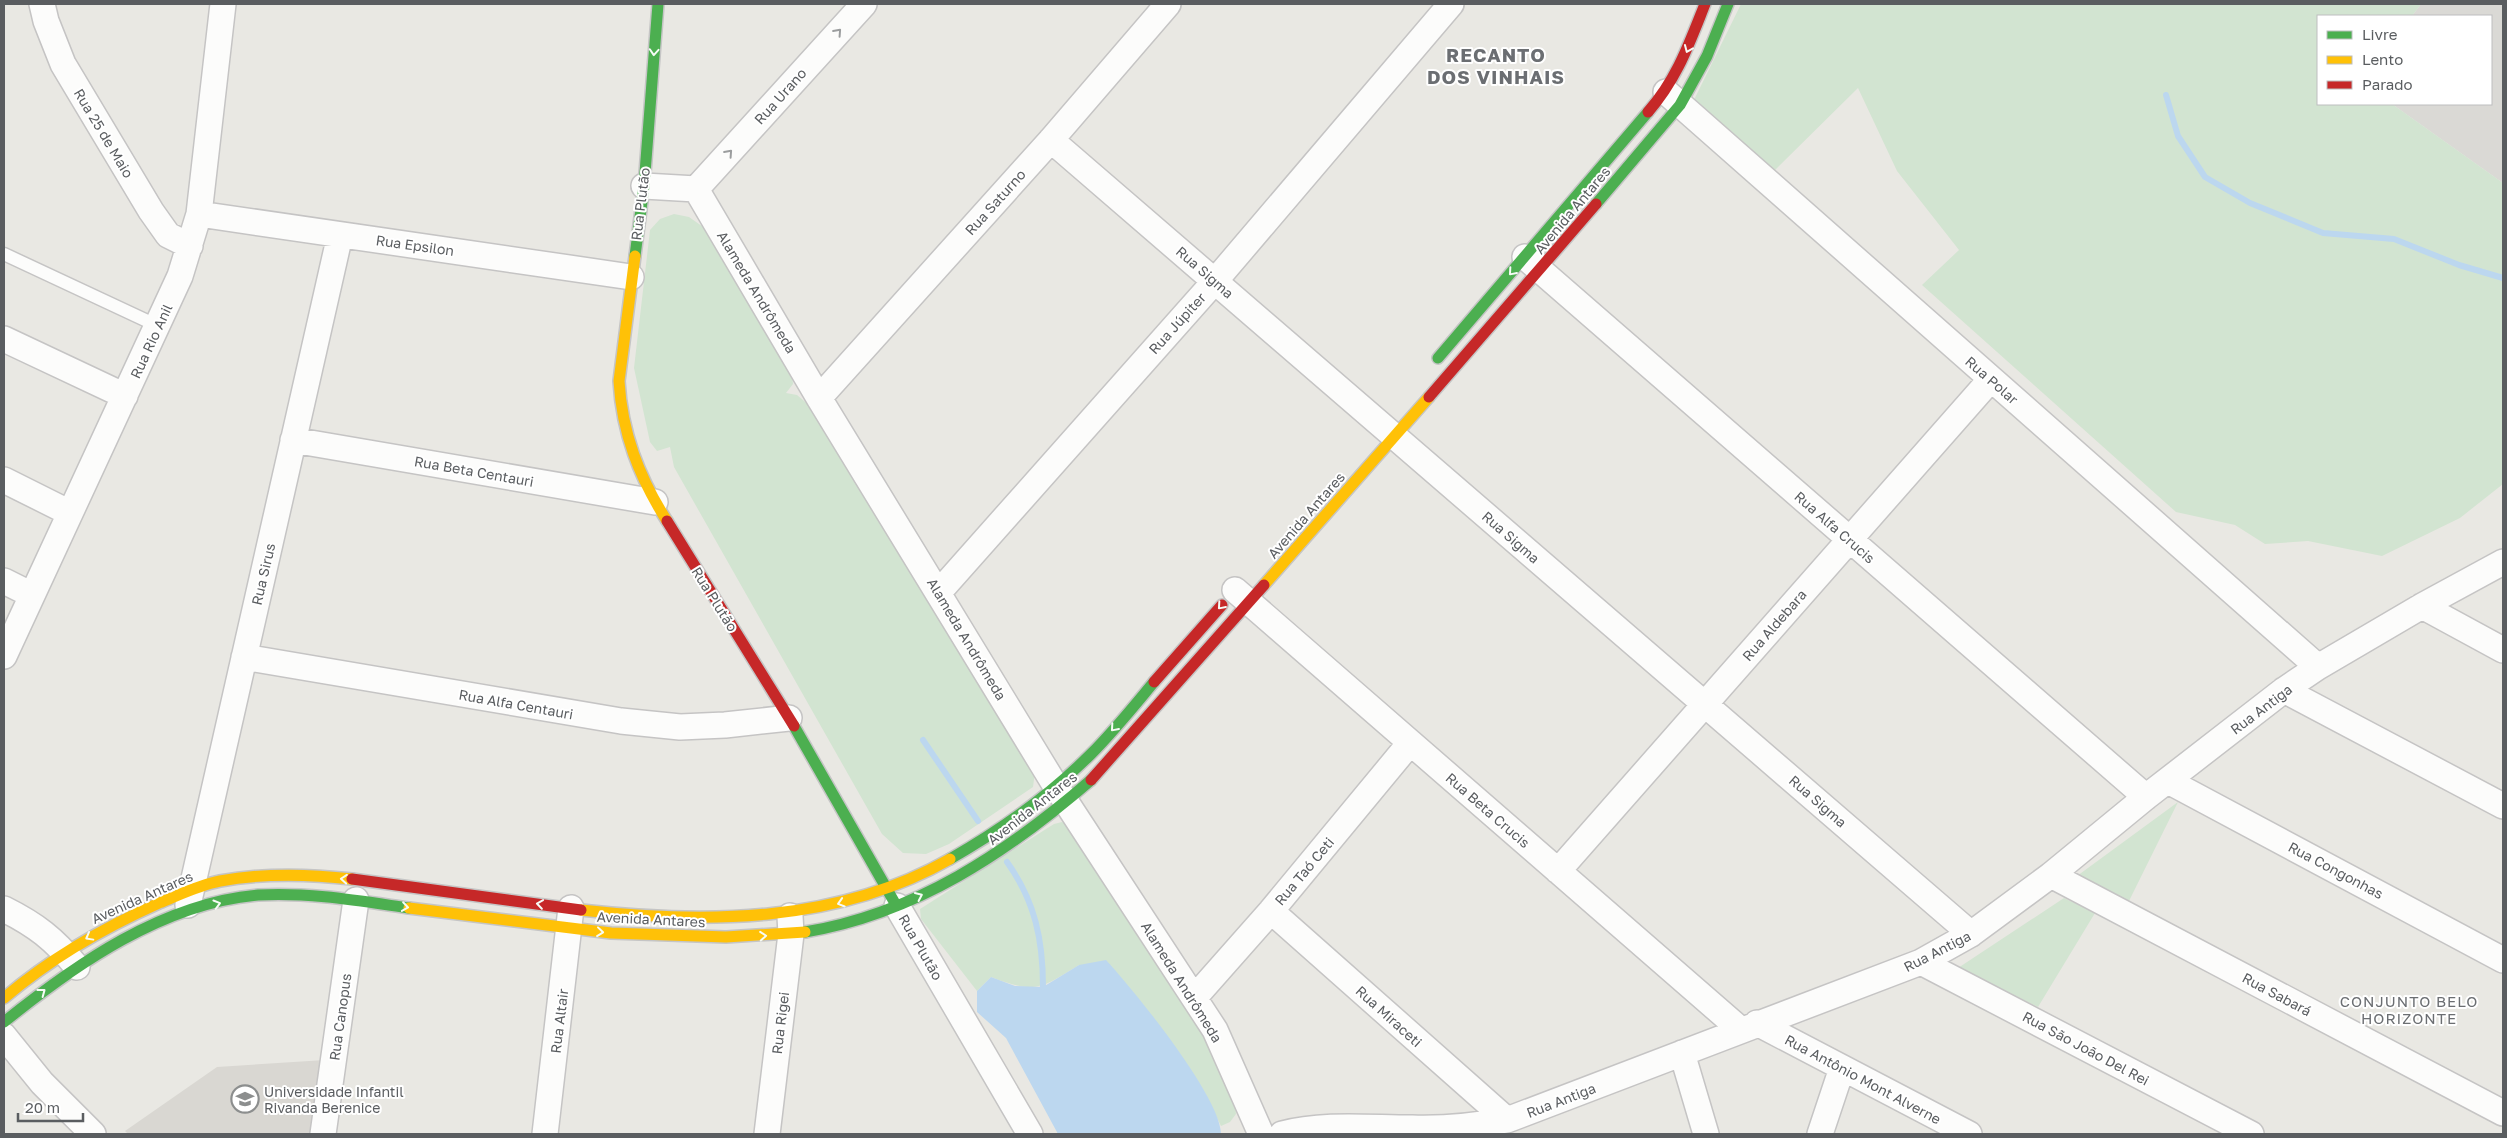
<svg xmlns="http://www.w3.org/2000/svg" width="2507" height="1138" font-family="'Golos Text',sans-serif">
  <rect width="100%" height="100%" fill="#e9e8e3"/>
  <path fill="#dad9d5" d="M2421,4H2503V183L2392,104H2491V16H2412Z"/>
  <path fill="#d9d7d2" d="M325,1060L313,1134H128L125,1131L217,1067Z"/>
  <path fill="#d2e4d1" d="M1741,4H2421L2412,16H2318V104H2392L2503,183V484L2460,518L2382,556L2308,541L2265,544L2235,525L2176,512L1922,285L1959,250L1897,171L1858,88L1773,172L1692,104Z
    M674,214L689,217L706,229L792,373L793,384L786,393L797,395L810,406L1035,772L1033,787L949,844L926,854L903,853L882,834L674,467L670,447L657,451L650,442L634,368L650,230L660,219Z
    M2178,802L2129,901L2077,876Z
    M1062,822L1075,827L1189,1001L1235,1101L1236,1114L1230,1122L1221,1126L1202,1088L1079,965C1040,989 1036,994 991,977L977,991L921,919L920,909L1054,824Z
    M2064,898L2095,913L2038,1007L1958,968Z"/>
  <path fill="#bcd7ef" d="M1106,960C1133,989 1221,1097 1221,1134H1058L1006,1038L977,1012V991L991,977L1015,986L1043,987L1079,965Z"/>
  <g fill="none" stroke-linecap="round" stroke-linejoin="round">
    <path stroke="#bcd7ef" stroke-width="6" d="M2166,95L2178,136L2205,177L2250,203L2323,233L2394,239L2459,265L2503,278
      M923,740L978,821
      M1007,862C1035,901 1043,940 1043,987"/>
    <g stroke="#c5c4c4" stroke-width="15">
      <path id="lane" d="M4,254L158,326"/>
    </g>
    <g stroke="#c5c4c4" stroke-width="28">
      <path id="street" d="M42,4L46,21L63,64L151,211L168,235L190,246
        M1666,92L2318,667
        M1051,140L1971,934
        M644,186L696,189L819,398L1055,785L1215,1030L1261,1134
        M696,189L864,4
        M199,214L631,277
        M1525,257L2146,797
        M4,339L125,396
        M819,398L1051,140L1168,4
        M293,440L655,502
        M4,480L70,513
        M4,581L32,595
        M1235,590L1741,1030
        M939,592L1215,281L1451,4
        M2422,606L2503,650
        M4,656L180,276L199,214L223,4
        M244,657L621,721L680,727L725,725L789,718
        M2284,690L2503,806
        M2168,781L2503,960
        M1558,871L1991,379
        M2051,875L2503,1113
        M188,905L340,235
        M897,906L1030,1134
        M4,909C36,925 54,939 77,967
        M1271,911L1507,1120
        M1921,962L2251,1134
        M1195,997L1271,911L1410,743
        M1757,1023L1969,1134
        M4,1036L42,1083L93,1134
        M1682,1053L1706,1134
        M323,1134L356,900
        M545,1134L571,908
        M767,1134L791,934L790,916
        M1282,1134C1324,1123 1369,1128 1412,1128C1444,1129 1475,1126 1507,1120L1921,962L1971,934L2051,875L2146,797L2284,690L2318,667L2422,606L2503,562
        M1820,1134L1842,1068"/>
    </g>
    <g stroke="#c5c5c5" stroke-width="14">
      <path id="fast" d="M1596,204L1680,105L1707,56L1728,4
        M635,256L644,186L658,4
        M1438,358L1648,112
        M794,726L896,905
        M950,859C1001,830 1050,795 1091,754C1114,731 1134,706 1154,682
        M805,932C915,914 1008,852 1091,780
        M4,1022C76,964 163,903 258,895C309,892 360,901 409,908"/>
    </g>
    <g stroke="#c5c5c5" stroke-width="14">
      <path id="slow" d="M635,256L619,381C622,433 639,477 667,521
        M1264,585L1429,397
        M409,908L611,933L726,937L805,932
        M581,910C706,924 838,923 950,859
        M4,998C51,958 103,928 159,903C179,895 199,885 220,881C263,873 308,874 352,879"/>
    </g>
    <g stroke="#c5c5c5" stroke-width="14">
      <path id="jam" d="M1648,112C1677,79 1689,44 1705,4
        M1429,397L1596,204
        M667,521L794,726
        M1154,682L1222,605
        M1091,780L1264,585
        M352,879L581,910"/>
    </g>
    <use href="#lane" stroke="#fcfcfb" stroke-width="12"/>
    <use href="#street" stroke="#fcfcfb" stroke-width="25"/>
    <use href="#fast" stroke="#4caf50" stroke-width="11"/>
    <use href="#slow" stroke="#ffc107" stroke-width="11"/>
    <use href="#jam" stroke="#c62828" stroke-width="11"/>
  </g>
  <defs><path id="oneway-chevron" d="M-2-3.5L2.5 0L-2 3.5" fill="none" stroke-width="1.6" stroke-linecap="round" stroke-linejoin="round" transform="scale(1.25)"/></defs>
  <g stroke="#9b9d9e">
    <use href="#oneway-chevron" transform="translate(838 32) rotate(-48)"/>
    <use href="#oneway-chevron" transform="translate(729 153) rotate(-48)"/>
  </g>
  <g stroke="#f6fbf6">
    <use href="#oneway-chevron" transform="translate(1688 49) rotate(113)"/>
    <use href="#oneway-chevron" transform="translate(654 52) rotate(94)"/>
    <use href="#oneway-chevron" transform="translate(1512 272) rotate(131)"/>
    <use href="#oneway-chevron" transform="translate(1221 606) rotate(131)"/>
    <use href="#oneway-chevron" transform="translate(1114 728) rotate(131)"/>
    <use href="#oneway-chevron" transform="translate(344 879) rotate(-175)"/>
    <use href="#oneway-chevron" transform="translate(919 896) rotate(-25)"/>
    <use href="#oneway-chevron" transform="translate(841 903) rotate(163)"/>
    <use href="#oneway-chevron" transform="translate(217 904) rotate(-16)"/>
    <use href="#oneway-chevron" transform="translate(540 904) rotate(-172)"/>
    <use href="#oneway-chevron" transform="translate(405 907) rotate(8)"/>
    <use href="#oneway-chevron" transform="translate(600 932) rotate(6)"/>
    <use href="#oneway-chevron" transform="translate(763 936) rotate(-4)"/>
    <use href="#oneway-chevron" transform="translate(89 937) rotate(151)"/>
    <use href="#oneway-chevron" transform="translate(42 992) rotate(-37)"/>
  </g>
  <defs>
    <g id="school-ring" transform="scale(1.4375)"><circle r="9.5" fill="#fff" stroke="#8c8e8e" stroke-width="1.5"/><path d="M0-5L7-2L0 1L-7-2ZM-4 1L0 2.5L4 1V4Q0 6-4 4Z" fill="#8c8e8e"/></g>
  </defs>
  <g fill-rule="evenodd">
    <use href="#school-ring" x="245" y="1099"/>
  </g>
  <g text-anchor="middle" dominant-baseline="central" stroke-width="4" stroke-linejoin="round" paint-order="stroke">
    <g font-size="14" fill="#5a5d60" stroke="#fff">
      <text transform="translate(780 96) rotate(-48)">Rua Urano</text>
      <text transform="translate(104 133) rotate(59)">Rua 25 de Maio</text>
      <text transform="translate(995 202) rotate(-48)">Rua Saturno</text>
      <text transform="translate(640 204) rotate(-83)">Rua Plutão</text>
      <text transform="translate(1572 210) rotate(-50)">Avenida Antares</text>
      <text transform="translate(415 245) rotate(8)">Rua Epsilon</text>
      <text transform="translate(1205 272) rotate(41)">Rua Sigma</text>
      <text transform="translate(757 292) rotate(59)">Alameda Andrômeda</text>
      <text transform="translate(1177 323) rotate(-48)">Rua Júpiter</text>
      <text transform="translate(151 341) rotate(-65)">Rua Rio Anil</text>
      <text transform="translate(1992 380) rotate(41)">Rua Polar</text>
      <text transform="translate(474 471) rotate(10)">Rua Beta Centauri</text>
      <text transform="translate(1306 515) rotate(-49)">Avenida Antares</text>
      <text transform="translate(1835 527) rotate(41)">Rua Alfa Crucis</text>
      <text transform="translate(1511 537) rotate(41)">Rua Sigma</text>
      <text transform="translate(263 574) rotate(-77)">Rua Sirus</text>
      <text transform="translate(715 599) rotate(58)">Rua Plutão</text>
      <text transform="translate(1774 625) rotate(-49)">Rua Aldebara</text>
      <text transform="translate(967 639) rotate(59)">Alameda Andrômeda</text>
      <text transform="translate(516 704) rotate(10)">Rua Alfa Centauri</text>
      <text transform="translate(2261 709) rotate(-37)">Rua Antiga</text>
      <text transform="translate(1818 801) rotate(41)">Rua Sigma</text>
      <text transform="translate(1032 808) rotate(-38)">Avenida Antares</text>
      <text transform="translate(1488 810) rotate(41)">Rua Beta Crucis</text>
      <text transform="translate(2336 870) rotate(28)">Rua Congonhas</text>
      <text transform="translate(1304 871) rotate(-50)">Rua Taó Ceti</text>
      <text transform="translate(142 897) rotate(-24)">Avenida Antares</text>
      <text transform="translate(651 919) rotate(3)">Avenida Antares</text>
      <text transform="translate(921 947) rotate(60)">Rua Plutão</text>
      <text transform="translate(1937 951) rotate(-27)">Rua Antiga</text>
      <text transform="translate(1182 982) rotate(58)">Alameda Andrômeda</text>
      <text transform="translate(2277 994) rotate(28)">Rua Sabará</text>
      <text transform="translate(1389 1016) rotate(42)">Rua Miraceti</text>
      <text transform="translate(340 1017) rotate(-82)">Rua Canopus</text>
      <text transform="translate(559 1021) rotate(-83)">Rua Altair</text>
      <text transform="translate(780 1023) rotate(-83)">Rua Rigei</text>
      <text transform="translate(2086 1048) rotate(28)">Rua São João Del Rei</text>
      <text transform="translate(1863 1079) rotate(28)">Rua Antônio Mont Alverne</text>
      <text transform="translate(1561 1100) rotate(-21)">Rua Antiga</text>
    </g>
    <g font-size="14" fill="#5a5d60" stroke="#fff" text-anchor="start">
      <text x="264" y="1091">Universidade Infantil<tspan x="264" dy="16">Rivanda Berenice</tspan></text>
    </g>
    <g font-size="15" letter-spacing="1" fill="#6b6e72" stroke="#fff">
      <text x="2409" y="1001">CONJUNTO BELO<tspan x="2409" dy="17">HORIZONTE</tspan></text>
    </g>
    <g font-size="19" font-weight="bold" letter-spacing="1" fill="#6b6e72" stroke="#fff">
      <text x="1496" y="54">RECANTO<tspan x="1496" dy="22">DOS VINHAIS</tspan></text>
    </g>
  </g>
  <rect width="2507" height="1138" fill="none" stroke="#5a5d60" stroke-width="10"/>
  <rect x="2317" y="15" width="175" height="90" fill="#ffffff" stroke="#bdbebf"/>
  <rect x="2327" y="31" width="25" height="8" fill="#4caf50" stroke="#bdbebf"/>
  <text x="2362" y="40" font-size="15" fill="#5a5d60">Livre</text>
  <rect x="2327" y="56" width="25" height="8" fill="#ffc107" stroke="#bdbebf"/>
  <text x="2362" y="65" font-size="15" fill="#5a5d60">Lento</text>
  <rect x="2327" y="81" width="25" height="8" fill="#c62828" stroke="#bdbebf"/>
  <text x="2362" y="90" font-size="15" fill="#5a5d60">Parado</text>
  <path d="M18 1113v8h65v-8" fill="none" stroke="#5a5d60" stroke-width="2.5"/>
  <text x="25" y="1113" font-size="15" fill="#5a5d60" stroke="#ffffff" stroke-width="4" paint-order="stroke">20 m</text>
</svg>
